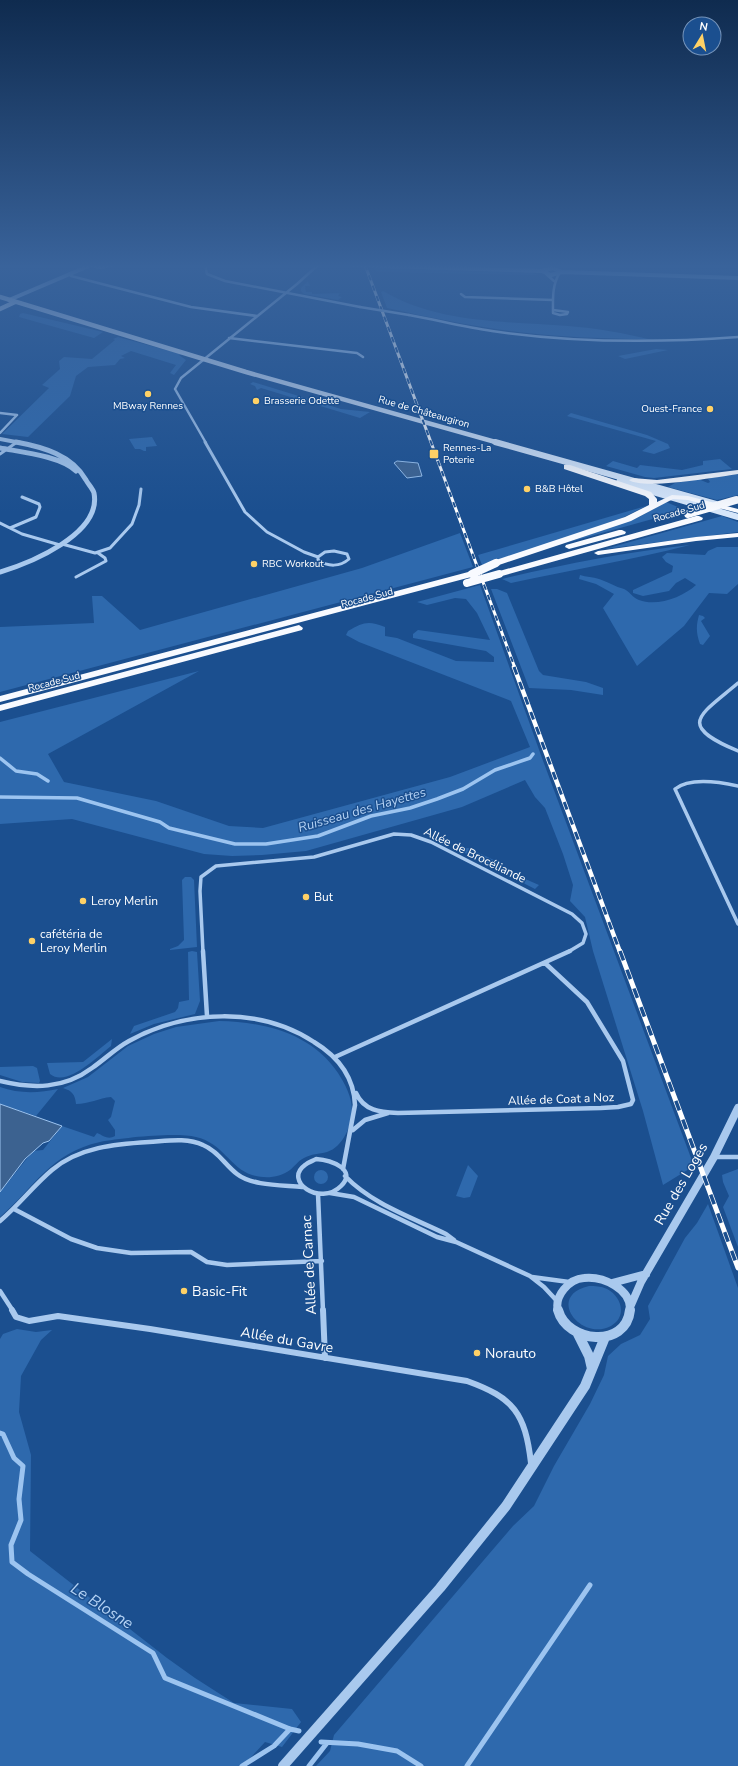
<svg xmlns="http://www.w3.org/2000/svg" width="738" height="1766" font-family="'Nunito Sans',sans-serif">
  <rect width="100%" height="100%" fill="#1b4f8f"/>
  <path fill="#2e69ad" d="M374,268L532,273L539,275L378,272Z
    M308,281L310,286H305L306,292H312V294L343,293H344H340L338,296L342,297L338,300L304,294L301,291V288Z
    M383,291C439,324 506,321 568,326C596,328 624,333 652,340C614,338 575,338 537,334C486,329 436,319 387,308L381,292Z
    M23,313L103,332L94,338L19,317L20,314Z
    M118,337L181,354L179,355L186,360L174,375L170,373L176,365L131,351L121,356L125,358L120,359L115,365L88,367L76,376L70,396L28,437L2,434L49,388L42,385L60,369L59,361L64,357L92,359L115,340L113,339Z
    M656,349L668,350L625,359L618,356Z
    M253,382L341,409L370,412L360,418L261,388L257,390L255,386L250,384Z
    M571,413L647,435L668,444L670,448L654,454L642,451L656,441L567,416Z
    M152,437L157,446L146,447V451H144L140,449H135L129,439Z
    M720,459L732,469L654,478L645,477L606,466L613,461L637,468L640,465L682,470L703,465V461Z
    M738,474V495L717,500L668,487L675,483L698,479L708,483L710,482L708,479L711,478Z
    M666,502L685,510L566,543L639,517Z
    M646,506L622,518L503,559L482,565L478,555Z
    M722,516L738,522V532L605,549Z
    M460,533L473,567L0,692V627L94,623L92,596H102L140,630L362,568Z
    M690,545C631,560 571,570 511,583L502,579C564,564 626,552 690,545Z
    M717,547H738V584L727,594L709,593L684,626L637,666L603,608L614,594L596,584L579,579L580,575C586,577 593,577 599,579C606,581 616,587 624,589C629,591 633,598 639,600C657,607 683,597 696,585L685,578L676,583L669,591L643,596L633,593V590L672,572L673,566L666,562L662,557L667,553L705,555L708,551Z
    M480,585L542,758L694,1166L663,1185L643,1111L593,951L585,917L570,901L573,885L563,854L545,808L535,797L525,780L462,807L306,851L262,855L232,856L204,854L72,819L0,824V722L199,671L48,754L64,782L156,801L229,826L263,828L450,777L530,747L511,701L359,642L346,635L348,631C363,623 367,620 385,627V636L397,638L456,661L494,662V657L486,651L413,638V634L418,630L490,640L477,613L466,599L455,598L427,605L417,602Z
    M491,589H497L507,593L539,671L543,675L586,682L603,688V695L571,690L529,688Z
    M699,615L703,616L705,618L701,621L710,636L703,645L700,644C696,633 696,626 699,615Z
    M468,848L496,861L500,870L507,871L539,885L535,889L459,850Z
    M185,877H191L194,880L197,947L170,950V949L178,946L184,940L182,880Z
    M192,951L197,952L200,1001L195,1014L154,1024L130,1034L134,1026L175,1012L178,1008L179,1002L189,1000L188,952Z
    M219,1021C264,1022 311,1033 338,1073C345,1084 352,1097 352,1110C352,1125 343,1147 327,1152C319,1154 311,1154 304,1158C298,1161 295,1166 290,1170C279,1178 265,1179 252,1175C230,1168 223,1143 196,1137C175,1132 122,1138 100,1142C50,1153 35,1187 0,1217V1192L33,1151L43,1150L62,1126L94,1137L97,1133C104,1136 108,1140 115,1136V1130L108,1120L111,1117L115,1101L111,1097C99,1098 89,1104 76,1104C75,1094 72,1091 63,1088L88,1077L128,1046L154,1034L176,1027Z
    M112,1039L111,1046C98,1056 67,1088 50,1074L47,1063L83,1062Z
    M33,1066L37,1068L40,1081L39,1083L22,1082L0,1075V1067Z
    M0,1087C19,1094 39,1093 58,1089L36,1116L0,1104Z
    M468,1165L478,1176L470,1197L464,1198L456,1196Z
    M738,1169V1247L723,1207L729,1196L723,1182L722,1175Z
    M314 1177a7 7 0 1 1 14 0a7 7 0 1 1-14 0Z
    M708,1204L738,1288V1766H316L330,1751L334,1735L513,1526L534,1506L554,1466L590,1404L604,1375L608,1356L621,1344L640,1335L650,1319L648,1306L685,1238L697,1223Z
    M589,1286C595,1286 601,1286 607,1289C621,1296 628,1316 611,1326C581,1342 545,1296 589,1286Z
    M17,1329L36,1332L52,1330L41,1340L21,1376L19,1412L31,1455L30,1551L167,1658L195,1678L234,1703L292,1709L301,1722L282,1747L265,1742L243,1766H0V1339L3,1334Z"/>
  <path fill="#3c6290" stroke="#9cc4f0" d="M397,461L418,463L422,476L407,478L394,463Z
    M0,1104L62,1126L49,1141L43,1143L25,1159L0,1192Z"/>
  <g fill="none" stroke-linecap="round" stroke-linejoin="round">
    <path stroke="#9cc4f0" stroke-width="3.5" d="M0,758L16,771L37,774L48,781
      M0,797L77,798L160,822L169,828L235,844H266L318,836L371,816L410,808L437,799L463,789L495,770L530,758L533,754"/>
    <path stroke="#9cc4f0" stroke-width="5" d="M0,1433L3,1434L14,1458L23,1466L19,1499L21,1520L11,1545L12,1562L28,1574L153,1653L165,1678L290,1729L299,1731
      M321,1742L358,1744L397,1751L421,1766
      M242,1766L274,1746L290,1729
      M309,1766L327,1743
      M467,1766L590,1585"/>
    <path stroke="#a9c9ee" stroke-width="2.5" d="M12,265H27
      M205,265L207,274L225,281L360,307
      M546,274L554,281
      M71,276L191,307L257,316
      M461,294L465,297L553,300
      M553,310L568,312L567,314L560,315L553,313C553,299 552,286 559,274
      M409,315C437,320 464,327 492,331C574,343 656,343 738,337
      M229,338L357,353L363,357
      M0,413L17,415
      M0,433L17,415
      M16,443L17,442
      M206,443L175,389L181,378L297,284L318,265"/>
    <path stroke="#a9c9ee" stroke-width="3" d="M205,442L245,512L267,532L304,552L318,557
      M0,454L17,442
      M0,523L22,534L60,545
      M10,528L36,517L40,507L39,504L22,497
      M62,544L95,553L110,548L132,524L139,505L141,489
      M334,551L347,554L349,559C340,567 328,567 318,560V557L325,552Z
      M76,577L106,561L105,558L98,553"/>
    <path stroke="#a9c9ee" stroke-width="3.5" d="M738,683C699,716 676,725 738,751
      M738,786C720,782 690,777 675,789L738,924
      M203,952L200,891L201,877L216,866L314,857L394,834L411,835L431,842L572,914L582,923L586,934L583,943L568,952"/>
    <path stroke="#a9c9ee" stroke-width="4.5" d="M203,951L207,1016
      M335,1057L570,951
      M0,1081C33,1089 64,1089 92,1068C105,1059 116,1048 129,1041C185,1010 260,1006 314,1042C337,1056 354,1077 355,1105L343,1169
      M356,1093C364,1111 380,1112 398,1113L601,1108L618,1107L631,1104L633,1100L623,1061L587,1002L545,963
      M353,1130L365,1120L388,1113
      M714,1157H738
      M316,1159C330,1160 358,1169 341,1186C320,1207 283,1181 305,1165C308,1162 313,1161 316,1159Z
      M345,1176C372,1204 411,1217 446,1234L454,1240
      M330,1193L354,1197L437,1237L456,1242L530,1276L544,1287L557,1301
      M318,1194L323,1311
      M14,1209L71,1239L97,1248L131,1253L191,1252L207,1262L227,1265L322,1261
      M0,1221C19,1205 33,1186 52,1170C79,1147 116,1144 149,1142C166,1141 187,1137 203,1145C218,1151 225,1165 237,1174C252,1186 283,1185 302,1187
      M532,1277L569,1282
      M0,1291L13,1311"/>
    <path stroke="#a9c9ee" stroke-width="6" d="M12,1310L16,1317L29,1321L58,1316L150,1329L467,1381C514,1398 525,1413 531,1463
      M323,1310L325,1358"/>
    <path stroke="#a9c9ee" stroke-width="4" d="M92,265L100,267L111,265
      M383,266L542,271L551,275L562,272L738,278
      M542,271L552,268L562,272
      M9,300L91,265
      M0,439L21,443"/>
    <path stroke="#a9c9ee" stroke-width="5" d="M0,448C21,452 61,456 76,471
      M0,572C30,563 102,534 94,493C93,489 88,484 86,480C72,455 43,447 16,442"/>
    <path stroke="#a9c9ee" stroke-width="8" d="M612,1283L646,1274
      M631,1305L641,1282L714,1157L738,1108
      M558,1311C554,1296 569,1279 584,1278C603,1276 632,1289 630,1311"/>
    <path stroke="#a9c9ee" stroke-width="10" d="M558,1310C567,1343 626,1349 630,1310
      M577,1332L589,1356L592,1369
      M283,1766L440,1588L506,1506L585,1386L605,1337"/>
    <path stroke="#d6e6fa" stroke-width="4.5" d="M0,297L246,372L499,443
      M0,309L15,302"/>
    <path stroke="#d6e6fa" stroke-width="6" d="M495,442L716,504
      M619,482L738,517"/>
    <path fill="#f8faff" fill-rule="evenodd" d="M564,465H570L651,492L657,499V502L672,495L688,496L738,509V513L688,500L673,499L631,521L499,565H493V561L625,517L649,505V499L645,496L564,469Z
      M738,470V474C719,477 642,490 629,480L633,478L657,480Z
      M696,516H699L703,518L702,520L502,576H496L495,574L496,572Z
      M619,530H622L626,532L625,534L569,549L565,547L566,545Z
      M738,533V537L696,541L598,555L594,553L598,551L696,537Z
      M472,571L475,572V576L0,702V696Z
      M299,625L303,628L302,630L0,711V705Z"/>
    <g stroke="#fff" stroke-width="3">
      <path id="rail-far2" d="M365,265L515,668"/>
    </g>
    <g stroke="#fff" stroke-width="4.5">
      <path id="rail-far1" d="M514,667L620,952"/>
    </g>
    <g stroke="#fff" stroke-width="5">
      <path id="rail" d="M620,951L738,1268"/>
    </g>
    <use href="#rail-far2" stroke="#1b4f8f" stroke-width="2" stroke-dasharray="5.5" stroke-linecap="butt"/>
    <use href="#rail-far1" stroke="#1b4f8f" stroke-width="3" stroke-dasharray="8" stroke-linecap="butt"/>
    <use href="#rail" stroke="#1b4f8f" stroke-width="3.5" stroke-dasharray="10" stroke-linecap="butt"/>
    <path stroke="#a9c9ee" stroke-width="2.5" d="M360,307L409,315"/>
    <path stroke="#a9c9ee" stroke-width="4" d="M354,265L383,266"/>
    <path stroke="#f8faff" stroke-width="8" d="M688,514L736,500
      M472,574L496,563
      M467,583L499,574"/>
  </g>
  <linearGradient id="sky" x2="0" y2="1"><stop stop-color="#0f2b4f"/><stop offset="0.52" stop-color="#39639b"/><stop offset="1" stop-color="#39639b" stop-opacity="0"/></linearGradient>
  <rect width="738" height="512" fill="url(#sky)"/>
  <g fill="#ffd166" stroke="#1b4f8f" stroke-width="1.5">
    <circle cx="148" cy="394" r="4"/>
    <circle cx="256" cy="401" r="4"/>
    <circle cx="710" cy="409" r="4"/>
    <rect x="429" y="449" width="10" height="10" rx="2"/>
    <circle cx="527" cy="489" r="4"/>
    <circle cx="254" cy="564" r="4"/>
    <circle cx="306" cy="897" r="4"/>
    <circle cx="83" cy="901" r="4"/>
    <circle cx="32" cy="941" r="4"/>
    <circle cx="184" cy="1291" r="4"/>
    <circle cx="477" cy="1353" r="4"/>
  </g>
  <g text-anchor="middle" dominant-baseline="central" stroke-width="3" stroke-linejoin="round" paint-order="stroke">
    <g font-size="10" fill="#fff" stroke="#1b4f8f" text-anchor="start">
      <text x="264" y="401">Brasserie Odette</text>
      <text x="148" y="406" text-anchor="middle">MBway Rennes</text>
      <text x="702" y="409" text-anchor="end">Ouest-France</text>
      <text x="443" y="448">Rennes-La<tspan x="443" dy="12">Poterie</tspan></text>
      <text x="535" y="489">B&amp;B Hôtel</text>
      <text x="262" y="564">RBC Workout</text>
    </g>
    <g font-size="10" fill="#fff" stroke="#1b4f8f">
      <text transform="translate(424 412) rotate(16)">Rue de Châteaugiron</text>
      <text transform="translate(679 512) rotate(-16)">Rocade Sud</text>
      <text transform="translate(367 598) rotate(-15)">Rocade Sud</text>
      <text transform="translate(54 682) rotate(-15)">Rocade Sud</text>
    </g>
    <g font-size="12" fill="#fff" stroke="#1b4f8f">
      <text transform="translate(475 855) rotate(26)">Allée de Brocéliande</text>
      <text transform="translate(561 1099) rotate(-2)">Allée de Coat a Noz</text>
    </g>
    <g font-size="12" fill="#fff" stroke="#1b4f8f" text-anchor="start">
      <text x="314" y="897">But</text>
      <text x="91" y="901">Leroy Merlin</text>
      <text x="40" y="934">cafétéria de<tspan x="40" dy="14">Leroy Merlin</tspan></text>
    </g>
    <g font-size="13" font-style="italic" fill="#b5d3f5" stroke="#1b4f8f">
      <text transform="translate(362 810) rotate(-16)">Ruisseau des Hayettes</text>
    </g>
    <g font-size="14" fill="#fff" stroke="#1b4f8f">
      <text transform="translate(681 1184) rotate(-60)">Rue des Loges</text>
      <text transform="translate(309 1265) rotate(-93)">Allée de Carnac</text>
      <text transform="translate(287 1340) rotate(10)">Allée du Gavre</text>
    </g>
    <g font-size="14" fill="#fff" stroke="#1b4f8f" text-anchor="start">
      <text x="192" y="1291">Basic-Fit</text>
      <text x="485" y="1353">Norauto</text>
    </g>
    <g font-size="16" font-style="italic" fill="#b5d3f5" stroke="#1b4f8f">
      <text transform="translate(102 1606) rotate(33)">Le Blosne</text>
    </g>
  </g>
  <g transform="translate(702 36) rotate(10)"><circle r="19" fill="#1b4f8f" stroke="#7695bc"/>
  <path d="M0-3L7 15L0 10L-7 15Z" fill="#ffd166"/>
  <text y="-6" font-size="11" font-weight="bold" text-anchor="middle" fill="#ffffff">N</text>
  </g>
</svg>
